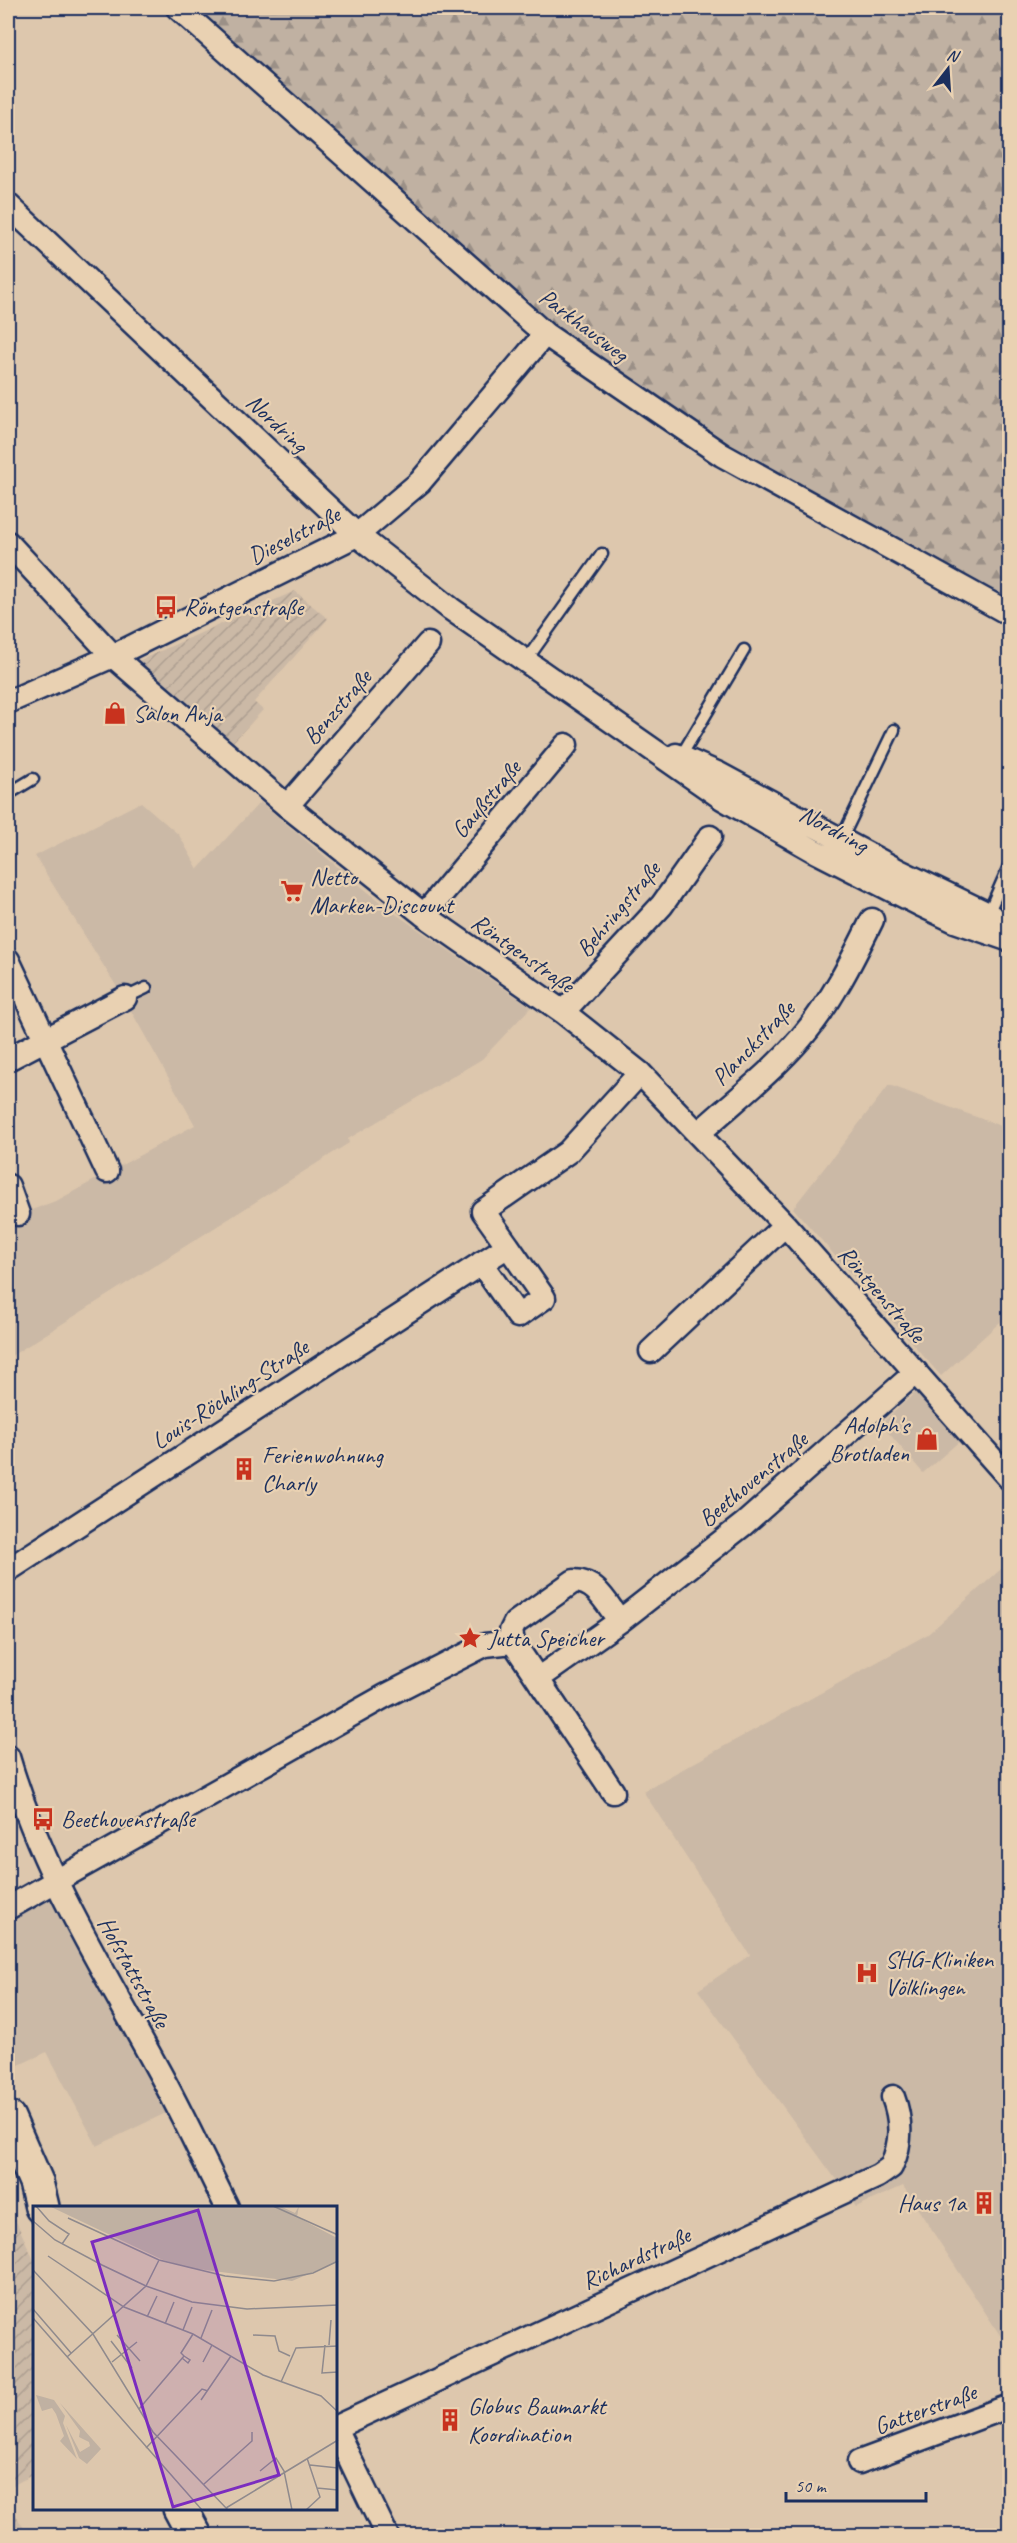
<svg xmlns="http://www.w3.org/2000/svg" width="1017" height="2543" font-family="Caveat,sans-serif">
  <defs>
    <pattern id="industrial-furrows" width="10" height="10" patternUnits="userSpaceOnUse" patternTransform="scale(1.5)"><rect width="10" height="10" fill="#cbb9a6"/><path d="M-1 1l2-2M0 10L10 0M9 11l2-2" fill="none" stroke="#ae9f91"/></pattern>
    <pattern id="forest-firs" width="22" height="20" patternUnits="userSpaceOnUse" patternTransform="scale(1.5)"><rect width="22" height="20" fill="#c0b1a2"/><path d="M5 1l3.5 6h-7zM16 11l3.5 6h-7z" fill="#9b9087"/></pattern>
  </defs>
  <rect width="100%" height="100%" fill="#ddc7ad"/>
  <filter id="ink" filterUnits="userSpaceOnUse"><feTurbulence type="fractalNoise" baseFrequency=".0167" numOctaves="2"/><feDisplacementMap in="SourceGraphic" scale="12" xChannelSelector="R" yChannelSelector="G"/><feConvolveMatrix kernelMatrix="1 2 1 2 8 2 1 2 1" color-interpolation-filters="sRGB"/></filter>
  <g filter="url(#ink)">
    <path fill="#cbb9a6" d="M141,802L179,835L198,869L260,802L387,908L531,1007L482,1059L348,1139L349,1143L8,1358V1219L58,1200L195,1125L125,1000L35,856Z
      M889,1085L1009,1129V1314L941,1376L793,1208Z
      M918,1390L962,1439L923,1473L881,1424Z
      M1009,1562V2349L903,2186L856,2207L698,1990L750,1955L643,1791L928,1634Z
      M59,1895L170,2111L97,2146L47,2052L8,2070V1921Z"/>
    <path fill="url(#industrial-furrows)" d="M295,591L328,619L254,702L263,710L232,743L138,661Z
      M8,2204L34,2260V2474L8,2488Z
      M8,2500L27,2535H8Z"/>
    <path fill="url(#forest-firs)" stroke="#6e7080" stroke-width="1.5" d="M193,8H1009V601L796,494L580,349Z"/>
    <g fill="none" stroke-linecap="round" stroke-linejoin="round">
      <g stroke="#1b2f5e" stroke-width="15">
        <path id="lane" d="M525,662L602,554
          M681,756L744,650
          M8,794L33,779
          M841,840L894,730
          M988,914L1010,864
          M125,998L146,988
          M8,2528L11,2536"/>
      </g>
      <g stroke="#1b2f5e" stroke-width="27">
        <path id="street" d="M178,8L545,334L722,455L1010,614
          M8,205L357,535L451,609L722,798L813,850L919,904L955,921L1010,940
          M8,543L113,656L287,806L424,915L563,1012L640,1073L785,1225L1010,1479
          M8,702L113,656L357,535L420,482L545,334
          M676,755L717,773L899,871L988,914L1010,929
          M287,806L428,644
          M424,915L566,745
          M8,960L107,1171
          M563,1012L662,905L710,837
          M8,1059L125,998
          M699,1133C733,1102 771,1073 801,1038C831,1003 852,961 872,920
          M8,1186L18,1214
          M481,1263L518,1316L544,1298L508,1246
          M651,1351L785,1225
          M8,1570L508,1246L483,1211L568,1152L640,1073
          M539,1678L620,1621L744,1524L916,1372
          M8,1757C41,1871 101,1965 157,2068C182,2113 204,2161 227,2207
          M613,1792L513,1642L511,1631L515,1623L574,1581C597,1581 607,1605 620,1621
          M8,1908L385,1696L485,1645L513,1642
          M336,2427L878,2176L891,2167C902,2143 902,2121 893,2097
          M336,2430L387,2536
          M859,2462L1010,2406"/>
      </g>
      <g stroke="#1b2f5e" stroke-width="38">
        <path id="primary" d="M8,2118L36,2182L42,2207
          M180,2508L195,2536"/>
      </g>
      <use href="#lane" stroke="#e9d1b2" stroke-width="10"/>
      <use href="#street" stroke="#e9d1b2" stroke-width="22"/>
      <use href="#primary" stroke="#e9d1b2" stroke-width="33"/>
    </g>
  </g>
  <defs>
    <g id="bus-bare" transform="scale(1.8)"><path d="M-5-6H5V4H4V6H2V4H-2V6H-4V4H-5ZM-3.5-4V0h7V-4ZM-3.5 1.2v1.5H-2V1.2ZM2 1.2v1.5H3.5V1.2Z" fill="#c8321e" stroke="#e9d1b2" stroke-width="2.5" paint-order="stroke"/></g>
    <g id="shop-bare" transform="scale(1.8)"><path d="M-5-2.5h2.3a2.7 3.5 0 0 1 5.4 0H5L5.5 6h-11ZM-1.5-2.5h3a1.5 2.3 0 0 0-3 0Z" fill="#c8321e" stroke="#e9d1b2" stroke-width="2.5" paint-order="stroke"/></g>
    <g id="supermarket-bare" transform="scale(1.8)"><path d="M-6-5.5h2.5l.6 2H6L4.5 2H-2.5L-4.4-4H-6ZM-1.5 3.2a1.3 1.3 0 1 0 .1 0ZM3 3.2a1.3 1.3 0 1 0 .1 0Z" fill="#c8321e" stroke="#e9d1b2" stroke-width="2.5" paint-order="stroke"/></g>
    <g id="building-bare" transform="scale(1.8)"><path d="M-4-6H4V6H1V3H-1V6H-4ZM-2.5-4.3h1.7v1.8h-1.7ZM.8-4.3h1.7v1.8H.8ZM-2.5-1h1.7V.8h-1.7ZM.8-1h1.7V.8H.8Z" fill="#c8321e" stroke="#e9d1b2" stroke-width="2.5" paint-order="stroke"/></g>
    <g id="sight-bare" transform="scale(1.8)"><path d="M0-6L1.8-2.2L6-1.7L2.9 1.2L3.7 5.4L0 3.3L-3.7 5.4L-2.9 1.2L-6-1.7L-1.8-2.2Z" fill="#c8321e" stroke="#e9d1b2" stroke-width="2.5" paint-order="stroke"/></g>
    <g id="hospital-bare" transform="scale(1.8)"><path d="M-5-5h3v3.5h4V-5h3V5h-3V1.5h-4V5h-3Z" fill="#c8321e" stroke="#e9d1b2" stroke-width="2.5" paint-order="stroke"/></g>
  </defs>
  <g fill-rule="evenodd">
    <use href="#bus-bare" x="166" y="607"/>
    <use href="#shop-bare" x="115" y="713"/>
    <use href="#supermarket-bare" x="292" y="891"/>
    <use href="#shop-bare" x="927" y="1439"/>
    <use href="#building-bare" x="244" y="1469"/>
    <use href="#sight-bare" x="470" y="1638"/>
    <use href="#bus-bare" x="43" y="1819"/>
    <use href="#hospital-bare" x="867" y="1973"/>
    <use href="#building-bare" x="984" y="2203"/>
    <use href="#building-bare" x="450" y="2420"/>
  </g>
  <g text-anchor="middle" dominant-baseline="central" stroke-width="4.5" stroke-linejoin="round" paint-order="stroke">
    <g font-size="24" fill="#1b2f5e" stroke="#e9d1b2">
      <text transform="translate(584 325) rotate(37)">Parkhausweg</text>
      <text transform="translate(277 423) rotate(43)">Nordring</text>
      <text transform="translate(294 535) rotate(-27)">Dieselstraße</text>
      <text transform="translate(337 707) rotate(-49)">Benzstraße</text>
      <text transform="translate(486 799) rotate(-50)">Gaußstraße</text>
      <text transform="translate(834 829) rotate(28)">Nordring</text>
      <text transform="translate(618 909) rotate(-50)">Behringstraße</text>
      <text transform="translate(523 953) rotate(35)">Röntgenstraße</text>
      <text transform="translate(753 1043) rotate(-46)">Planckstraße</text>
      <text transform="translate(882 1294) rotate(49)">Röntgenstraße</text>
      <text transform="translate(230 1394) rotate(-33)">Louis-Röchling-Straße</text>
      <text transform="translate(753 1479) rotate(-40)">Beethovenstraße</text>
      <text transform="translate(134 1972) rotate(61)">Hofstattstraße</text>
      <text transform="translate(636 2258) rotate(-25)">Richardstraße</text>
      <text transform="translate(925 2409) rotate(-20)">Gatterstraße</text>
    </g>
    <g font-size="24" fill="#1b2f5e" stroke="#e9d1b2" text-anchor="start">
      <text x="184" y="607">Röntgenstraße</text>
      <text x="133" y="713">Salon Anja</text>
      <text x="310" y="877">Netto<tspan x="310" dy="28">Marken-Discount</tspan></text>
      <text x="909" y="1425" text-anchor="end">Adolph's<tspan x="909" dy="28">Brotladen</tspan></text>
      <text x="262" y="1455">Ferienwohnung<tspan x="262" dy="28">Charly</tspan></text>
      <text x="488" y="1638">Jutta Speicher</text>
      <text x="61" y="1819">Beethovenstraße</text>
      <text x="885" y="1959">SHG-Kliniken<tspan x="885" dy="28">Völklingen</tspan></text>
      <text x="966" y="2203" text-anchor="end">Haus 1a</text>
      <text x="468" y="2406">Globus Baumarkt<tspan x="468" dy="28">Koordination</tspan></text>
    </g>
  </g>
  <g transform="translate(33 2206)">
    <rect width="304" height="304" fill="#ddc7ad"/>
    <path d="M16,0H247L262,7L266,0L264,11L304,32V56L259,75L157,62L130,54ZM3,189L21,194L32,210L30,217L44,253L27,235L31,230L23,208L19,202L9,205ZM27,197L68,243L54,258L46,252L33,219L47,246L57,240L56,236L46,231L47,225Z" fill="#c0b1a2"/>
    <path fill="none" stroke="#8f8a8d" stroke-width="1.5" d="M3,0L16,15L36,28L29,38M240,0L305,29M35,12L126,54L192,70L241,75L280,67L305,55M0,15L22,34L69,59L113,80L159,96L214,103L305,99M15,50L91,101L160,128L230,169L288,190L305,206M0,64L60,128L120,226L195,304M0,103L38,147M114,111L124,90M0,112L169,304M132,118L141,96M150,124L159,101M84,129L107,155M220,129L242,130L246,145L257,150M168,132L179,104M78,135L99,162M292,139L289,167L305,166M296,139L298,114M34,151L113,80L126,54M149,152L155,157L157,154L151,150M79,156L104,136M170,156L179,139M248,176L263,142L305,140M168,194L198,150M106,203L151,150L148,147L160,128M113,242L169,183L175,185M277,259L305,262M227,265L243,252L251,265L259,304M171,278L219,235V226M284,282L305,284M193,302L305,234M273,304L287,291L274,252"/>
    <path fill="#7b2cbf" fill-opacity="0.15" stroke="#7b2cbf" stroke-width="3" d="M165,4L246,269L140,301L59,36Z"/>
    <rect width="304" height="304" fill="none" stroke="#1b2f5e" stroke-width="3"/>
  </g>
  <rect width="1017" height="2543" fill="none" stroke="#e9d1b2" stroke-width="30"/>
  <rect x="15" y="15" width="987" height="2513" fill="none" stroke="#1b2f5e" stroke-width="2" filter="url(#ink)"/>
  <g transform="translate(948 69) rotate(17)" stroke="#e9d1b2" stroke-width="4.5" paint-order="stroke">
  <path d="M0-4.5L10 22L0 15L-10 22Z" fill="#1b2f5e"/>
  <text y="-9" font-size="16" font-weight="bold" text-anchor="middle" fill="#1b2f5e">N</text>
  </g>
  <path d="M786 2492v9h140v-9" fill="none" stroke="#1b2f5e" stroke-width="3"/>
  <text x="795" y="2492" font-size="18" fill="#1b2f5e" stroke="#e9d1b2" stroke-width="4.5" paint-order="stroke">50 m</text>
</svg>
